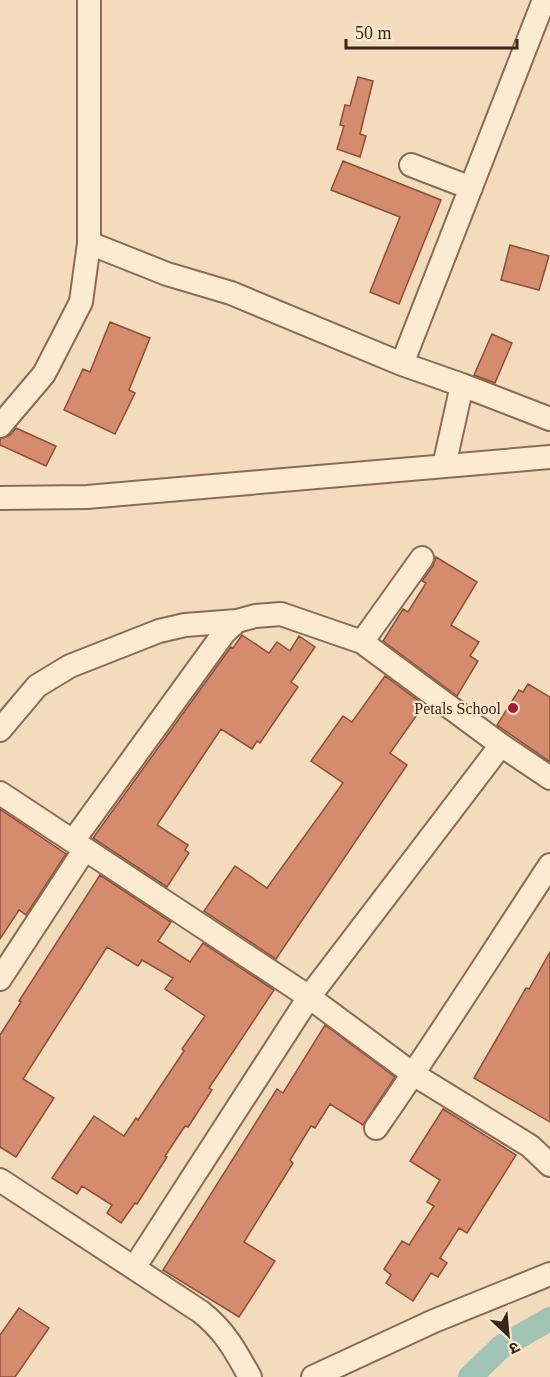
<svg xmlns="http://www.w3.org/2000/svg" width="550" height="1377" font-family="'Times New Roman','Noto Sans Devanagari',serif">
  <rect width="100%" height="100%" fill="#f3dbbd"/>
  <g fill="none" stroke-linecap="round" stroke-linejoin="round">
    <path stroke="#a1c3b5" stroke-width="24" d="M470,1377L501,1347L550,1319"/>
  </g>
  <path fill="#d58b6e" stroke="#8e4e37" stroke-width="1.5" d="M358,77L373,81L360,134L366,136L360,157L337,149L344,126L340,125L345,105L350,106Z
    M343,161L441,200L399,304L370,292L400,217L331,190Z
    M510,245L549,256L539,290L501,280Z
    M110,322L150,338L129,390L135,393L115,434L64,410L83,369L90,372Z
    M492,334L512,343L495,383L474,375Z
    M16,428L56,446L46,466L0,445V439L10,435Z
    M436,557L477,582L451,625L479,642L470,656L478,661L457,696L383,641L403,609L408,612L426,583L422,581L433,566Z
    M242,635L269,653L277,642L290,651L299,636L315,647L291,682L298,687L260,743L257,741L252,749L221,729L157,825L188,845L185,850L189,853L167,887L93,838L231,647L233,648Z
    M385,676L424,705L390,753L407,765L276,959L204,911L235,866L267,888L343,783L311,761L343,716L352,722Z
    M528,684L550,697V762L497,725L519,690L523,692Z
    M0,809L66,854L26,915L19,910L0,939Z
    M100,875L171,922L158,941L190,962L203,943L274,990L209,1088L212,1090L188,1127L185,1126L165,1156L167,1157L137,1204L135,1203L121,1223L107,1213L112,1205L82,1186L77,1194L52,1178L94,1116L124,1136L136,1118L138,1120L184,1051L182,1049L205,1016L165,989L173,978L142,960L138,966L107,947L23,1079L54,1098L16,1157L0,1147V1035L21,1002L19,1001Z
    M550,952V1122L474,1078L526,988L529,989Z
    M325,1025L395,1077L363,1125L330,1104L315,1128L311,1126L290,1160L293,1163L244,1242L275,1261L239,1317L163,1270L277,1089L283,1093Z
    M443,1109L516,1155L467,1233L459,1228L440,1258L447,1263L438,1277L431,1273L413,1301L386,1283L391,1275L384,1269L402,1241L409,1245L434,1206L427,1202L440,1180L410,1161Z
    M19,1308L49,1328L15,1377H0V1335Z"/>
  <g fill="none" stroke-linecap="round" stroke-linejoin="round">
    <g stroke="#8c6b54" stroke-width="26">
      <path id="street" d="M411,165L471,188
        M89,243L167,274L231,293L402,364
        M462,385L550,419
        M0,426L44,374L81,302L89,243V0
        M444,466L462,385L402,364L544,0
        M0,498L87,497L550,457
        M362,642L422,558
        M0,730L37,686L70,666L159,631L185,625L237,621
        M0,793L309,997L413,1074L530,1146L550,1165
        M73,841L224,633L237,621L255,616L281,614L362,642L501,745L550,778
        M0,979L85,849
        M376,1128C436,1042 492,953 550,865
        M0,1180L201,1312C225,1331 235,1350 250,1377
        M134,1268L309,997L501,745
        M313,1377L434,1321L550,1274"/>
    </g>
    <use href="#street" stroke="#fcead1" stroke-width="22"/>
  </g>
  <circle fill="#a21d30" stroke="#f9e7cd" stroke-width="2" cx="513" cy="708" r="6"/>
  <g text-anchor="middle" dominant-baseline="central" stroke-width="4.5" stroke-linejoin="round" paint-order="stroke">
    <g font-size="16" fill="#3a261a" stroke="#f9e7cd" text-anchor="end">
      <text x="501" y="708">Petals School</text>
    </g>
  </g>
  <g transform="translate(508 1335) rotate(154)" stroke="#f9e7cd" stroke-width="4.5" paint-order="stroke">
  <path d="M0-4.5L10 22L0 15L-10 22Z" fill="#3a261a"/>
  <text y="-9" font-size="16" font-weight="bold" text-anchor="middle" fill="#3a261a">उ</text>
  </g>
  <path d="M346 39v9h171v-9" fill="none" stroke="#3a261a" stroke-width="3"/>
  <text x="355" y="39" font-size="18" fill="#3a261a" stroke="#f9e7cd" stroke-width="4.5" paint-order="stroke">50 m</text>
</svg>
